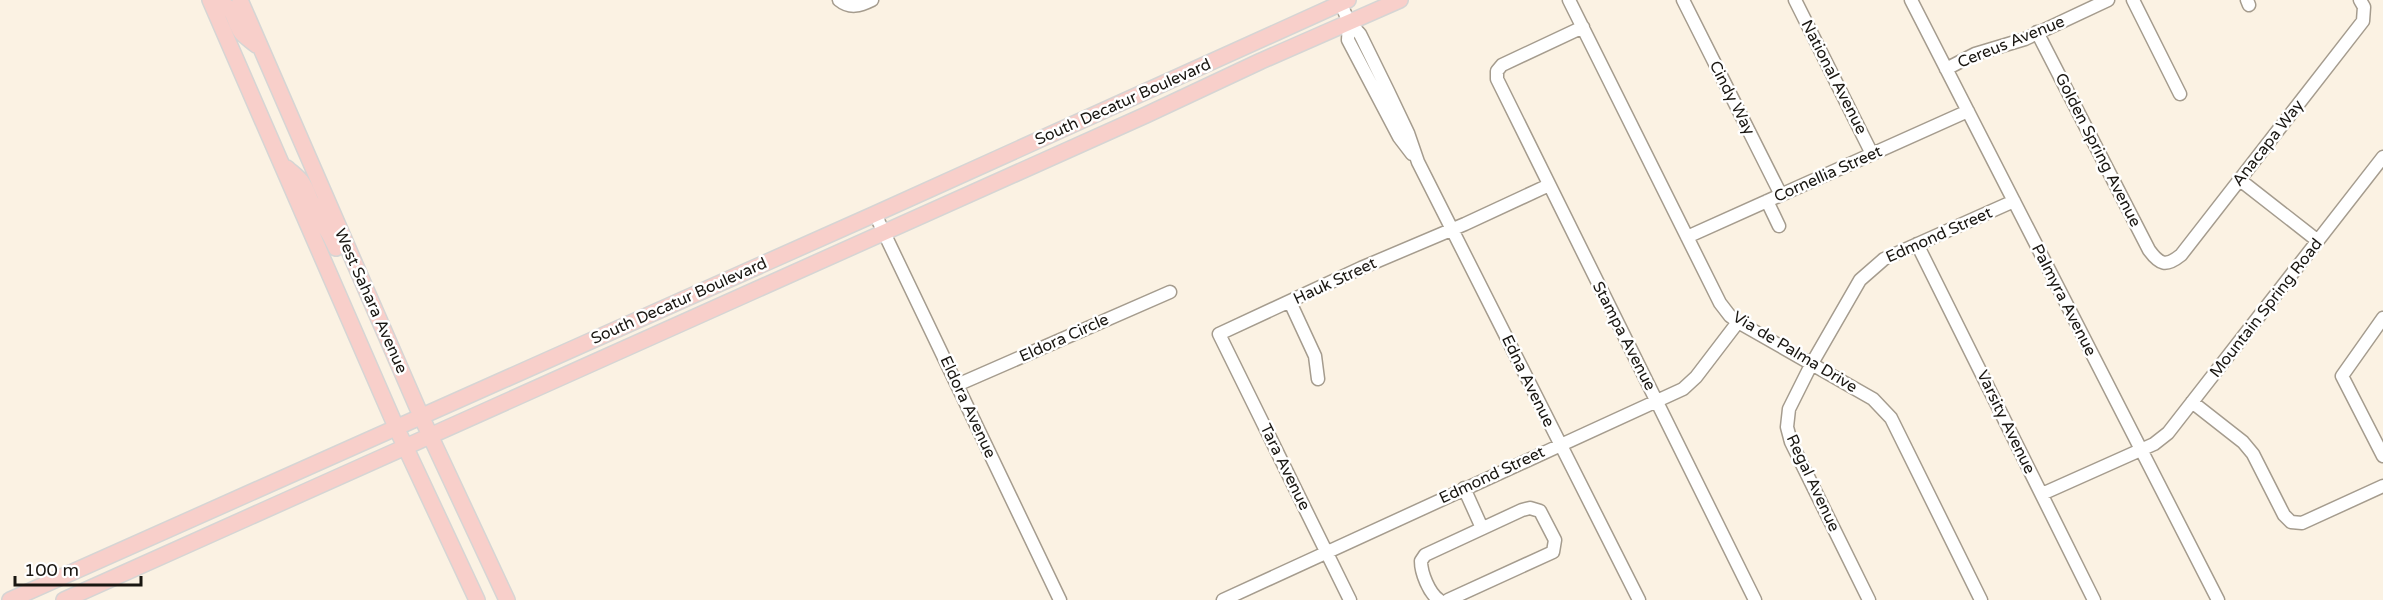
<svg xmlns="http://www.w3.org/2000/svg" width="2383" height="600" font-family="'Varela Round',sans-serif">
  <rect width="100%" height="100%" fill="#fbf2e3"/>
  <g fill="none" stroke-linecap="round" stroke-linejoin="round">
    <g stroke="#a59c8e" stroke-width="15">
      <path id="minor" d="M839,0C850,9 860,6 872,0
        M1339,0L1349,22L1360,34L1388,91L1408,133L1418,162L1639,600
        M1569,0L1720,303L1730,316L1738,322L1873,399L1891,418L1981,600
        M1683,0L1781,195
        M1795,0L1872,154
        M1911,0L2218,600
        M2133,0L2180,94
        M2247,0L2249,5
        M1349,22L1348,40L1399,137L1412,154
        M1583,27L1502,65L1497,71V79L1755,600
        M2037,32L2149,250C2160,265 2166,267 2181,255L2363,21L2364,7L2360,0
        M1946,69L1975,54L2025,39L2108,0
        M2240,180L2318,241
        M1767,201L1779,226
        M875,214L1060,600
        M1687,237L1968,111
        M1917,244L2094,600
        M1290,302L1315,356L1318,379
        M2383,318L2342,376L2383,456
        M957,385L1170,292
        M2192,402L2243,442L2253,454L2284,515L2291,522L2302,523L2383,486
        M1464,488L1482,528
        M2042,494L2154,444L2168,433L2383,157
        M1223,600L1683,389L1696,377L1738,322
        M1350,600L1219,334L1361,268L1465,224L1549,185
        M1439,600C1429,593 1421,573 1421,561L1425,555L1522,510L1530,508L1540,511L1555,540L1553,552L1448,600
        M1869,600L1791,442L1787,427L1789,409L1811,365L1860,280L1884,259L2014,201"/>
    </g>
    <g stroke="#d6d5d4" stroke-width="18">
      <path id="major" d="M210,0L396,427L477,600
        M240,0L421,416L507,600
        M212,4C235,2 232,18 241,32C245,37 252,41 256,45
        M287,168C291,172 297,176 301,181C313,197 306,210 332,213
        M305,215C324,220 328,231 336,248
        M10,600L875,214L1348,0
        M64,600L1146,115L1261,61L1400,0"/>
    </g>
    <use href="#minor" stroke="#fff" stroke-width="12"/>
    <use href="#major" stroke="#f8cfca" stroke-width="15"/>
  </g>
  <g text-anchor="middle" dominant-baseline="central" stroke-width="5" stroke-linejoin="round" paint-order="stroke">
    <g font-size="16" fill="#191611" stroke="#fff">
      <text transform="translate(2011 42) rotate(-22)">Cereus Avenue</text>
      <text transform="translate(1834 77) rotate(63)">National Avenue</text>
      <text transform="translate(1732 98) rotate(63)">Cindy Way</text>
      <text transform="translate(1123 102) rotate(-24)">South Decatur Boulevard</text>
      <text transform="translate(2268 143) rotate(-52)">Anacapa Way</text>
      <text transform="translate(2098 150) rotate(63)">Golden Spring Avenue</text>
      <text transform="translate(1828 174) rotate(-24)">Cornellia Street</text>
      <text transform="translate(1939 235) rotate(-24)">Edmond Street</text>
      <text transform="translate(1335 281) rotate(-25)">Hauk Street</text>
      <text transform="translate(2064 300) rotate(63)">Palmyra Avenue</text>
      <text transform="translate(371 301) rotate(66)">West Sahara Avenue</text>
      <text transform="translate(679 301) rotate(-24)">South Decatur Boulevard</text>
      <text transform="translate(2266 308) rotate(-52)">Mountain Spring Road</text>
      <text transform="translate(1624 336) rotate(63)">Stampa Avenue</text>
      <text transform="translate(1064 338) rotate(-24)">Eldora Circle</text>
      <text transform="translate(1795 352) rotate(31)">Via de Palma Drive</text>
      <text transform="translate(1528 381) rotate(64)">Edna Avenue</text>
      <text transform="translate(968 407) rotate(65)">Eldora Avenue</text>
      <text transform="translate(2006 422) rotate(64)">Varsity Avenue</text>
      <text transform="translate(1285 467) rotate(64)">Tara Avenue</text>
      <text transform="translate(1492 475) rotate(-25)">Edmond Street</text>
      <text transform="translate(1813 483) rotate(65)">Regal Avenue</text>
    </g>
  </g>
  <path d="M15 576v9h126v-9" fill="none" stroke="#191611" stroke-width="3"/>
  <text x="24" y="576" font-size="18" fill="#191611" stroke="#ffffff" stroke-width="4.5" paint-order="stroke">100 m</text>
</svg>
